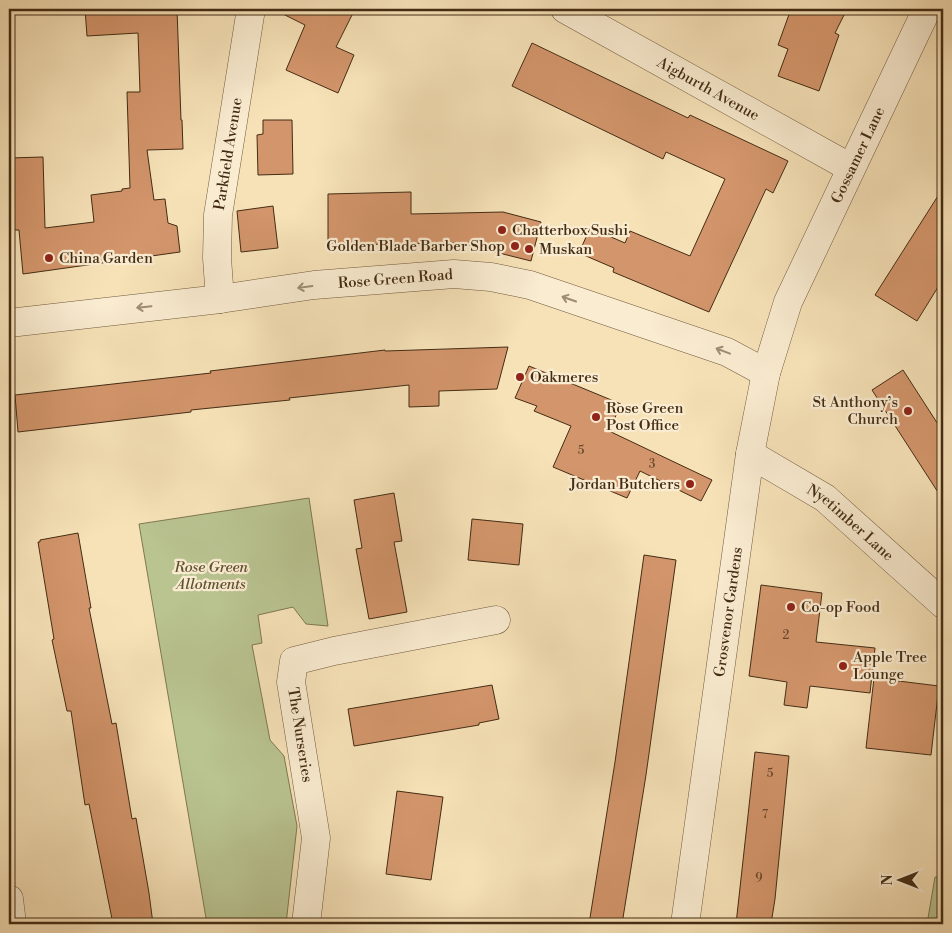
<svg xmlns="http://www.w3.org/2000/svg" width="952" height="933" font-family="'Libre Bodoni',serif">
  <rect width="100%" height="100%" fill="#f7e2b8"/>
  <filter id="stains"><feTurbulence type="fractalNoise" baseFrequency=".004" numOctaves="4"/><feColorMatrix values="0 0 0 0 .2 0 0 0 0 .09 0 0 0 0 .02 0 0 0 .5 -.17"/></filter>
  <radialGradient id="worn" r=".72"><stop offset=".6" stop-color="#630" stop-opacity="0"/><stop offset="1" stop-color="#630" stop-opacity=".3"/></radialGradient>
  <path fill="#b9c491" stroke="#7e7852" d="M309,498L328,626L306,624L293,607L258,615L262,643L252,645L270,740L284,756L297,826L286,924H207L139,524Z
    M935,877L943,878V924H927Z"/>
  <path fill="#d3956b" stroke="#432c14" d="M85,9H177L181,120H182L183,149L147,150L154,200L165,199L168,223L177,226L180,252L23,274L19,230H9V158L43,157L45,228L94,222L91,195L122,191V189L130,188L127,92H140L138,33L87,36Z
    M273,9H355L336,47L354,55L338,93L286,70L305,25Z
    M791,9H847L835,33L839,35L819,91L778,76L788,49L778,45Z
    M532,43L688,118L690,115L788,161L773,193L766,189L709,312L613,272L614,268L579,253L590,228L625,243L630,231L690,256L725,179L666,152L663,159L512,86Z
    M263,120H292L293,174L258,175L257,135L263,134Z
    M943,188V279L917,321L875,295Z
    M411,192V214L503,212L541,222L531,261L459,243L328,245V194Z
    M273,206L278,248L241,252L237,211Z
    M508,347L497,389L439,391V406L409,407V385L289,398L290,400L191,410V412L18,432L15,395L211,373L210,371L385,350V351Z
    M529,366L621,404L609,431L712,480L701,501L640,471L627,498L553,467L571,426L534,411L537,406L515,398Z
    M903,370L943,432V500L872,390Z
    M394,493L402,541L394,542L407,612L369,619L356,549L362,548L354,500Z
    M472,519L523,524L519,565L468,560Z
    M78,533L91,608H89L112,724L116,723L132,819L136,818L149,893L153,924H113L89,804L85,805L71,711H67L52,640L54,639L38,542H40V540Z
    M644,555L676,560L646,775L622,924H589L615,762Z
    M761,585L822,593L816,642L875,648L870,693L810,686L807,708L784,705L787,682L749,676Z
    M874,678L939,686L931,755L866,748Z
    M492,685L499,719L479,723V725L354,746L348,709Z
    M755,752L789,756L775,899L771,924H736Z
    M397,791L443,797L431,880L386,874Z"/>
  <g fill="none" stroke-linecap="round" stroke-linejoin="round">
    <g stroke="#705a3d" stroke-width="29">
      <g id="minor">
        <path id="s1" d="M565,9L851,168"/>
        <path id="s2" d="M220,299L217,258L218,215L251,9"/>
        <path id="s3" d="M9,323L220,299L314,285L454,274L491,277L530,285L727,352L766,373"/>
        <path id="s4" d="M750,454L825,498L943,604"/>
        <path d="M9,899L12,924"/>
        <path d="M306,924L316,838L291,682L294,661L334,651L496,620"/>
        <path id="s5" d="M685,924L750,454L766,373L788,302L927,9"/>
      </g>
    </g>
    <use href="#minor" stroke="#faecd1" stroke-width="28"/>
  </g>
  <defs><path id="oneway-shaft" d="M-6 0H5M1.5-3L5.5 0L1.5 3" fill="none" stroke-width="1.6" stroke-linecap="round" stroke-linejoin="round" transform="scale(1.25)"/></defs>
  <g stroke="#9e8c72">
    <use href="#oneway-shaft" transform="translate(305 287) rotate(172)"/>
    <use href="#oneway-shaft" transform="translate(569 299) rotate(-161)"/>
    <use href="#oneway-shaft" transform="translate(144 307) rotate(174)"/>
    <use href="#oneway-shaft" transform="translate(723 351) rotate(-159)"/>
  </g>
  <g fill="#8f2418" stroke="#faecd1" stroke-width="2">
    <circle cx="502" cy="230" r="5"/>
    <circle cx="515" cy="246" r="5"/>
    <circle cx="529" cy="249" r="5"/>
    <circle cx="49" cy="258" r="5"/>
    <circle cx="520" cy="377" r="5"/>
    <circle cx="908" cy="411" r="5"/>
    <circle cx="596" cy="417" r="5"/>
    <circle cx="690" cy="484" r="5"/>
    <circle cx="791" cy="607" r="5"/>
    <circle cx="843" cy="666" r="5"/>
  </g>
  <g text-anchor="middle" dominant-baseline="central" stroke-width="4.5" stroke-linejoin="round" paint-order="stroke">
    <g font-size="12" fill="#67462a">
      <text x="581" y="450">5</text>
      <text x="652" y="464">3</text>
      <text x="786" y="635">2</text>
      <text x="770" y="773">5</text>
      <text x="765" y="814">7</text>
      <text x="759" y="878">9</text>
    </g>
    <g font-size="15" fill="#432c14" stroke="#faecd1">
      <text stroke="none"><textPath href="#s1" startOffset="164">Aigburth Avenue</textPath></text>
      <text stroke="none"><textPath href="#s2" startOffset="146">Parkfield Avenue</textPath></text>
      <text stroke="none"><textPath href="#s5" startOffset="794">Gossamer Lane</textPath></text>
      <text stroke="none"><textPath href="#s3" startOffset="389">Rose Green Road</textPath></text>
      <text stroke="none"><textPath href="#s4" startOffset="122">Nyetimber Lane</textPath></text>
      <text stroke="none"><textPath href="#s5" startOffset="315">Grosvenor Gardens</textPath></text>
      <text transform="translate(300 735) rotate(81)">The Nurseries</text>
    </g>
    <g font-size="15" fill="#432c14" stroke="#faecd1" text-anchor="start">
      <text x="512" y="230">Chatterbox Sushi</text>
      <text x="505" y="246" text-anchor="end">Golden Blade Barber Shop</text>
      <text x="539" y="249">Muskan</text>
      <text x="59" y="258">China Garden</text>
      <text x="530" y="377">Oakmeres</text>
      <text x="898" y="402" text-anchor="end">St Anthony’s<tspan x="898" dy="17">Church</tspan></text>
      <text x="606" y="408">Rose Green<tspan x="606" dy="17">Post Office</tspan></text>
      <text x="680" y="484" text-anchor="end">Jordan Butchers</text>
      <text x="801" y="607">Co-op Food</text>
      <text x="853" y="657">Apple Tree<tspan x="853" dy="17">Lounge</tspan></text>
    </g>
    <g font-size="15" font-style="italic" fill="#605233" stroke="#faecd1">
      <text x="211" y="567">Rose Green<tspan x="211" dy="17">Allotments</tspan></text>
    </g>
  </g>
  <rect width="952" height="933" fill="none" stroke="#f7e2b8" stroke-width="30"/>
  <rect x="10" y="10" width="932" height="913" fill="none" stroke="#432c14" stroke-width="2.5"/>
  <rect x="15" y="15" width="922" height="903" fill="none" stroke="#432c14"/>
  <g transform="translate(900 880) rotate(270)" stroke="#faecd1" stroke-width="4" paint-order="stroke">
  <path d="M0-4L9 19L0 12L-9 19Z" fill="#432c14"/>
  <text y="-8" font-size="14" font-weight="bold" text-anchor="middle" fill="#432c14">N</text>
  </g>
  <rect width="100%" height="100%" filter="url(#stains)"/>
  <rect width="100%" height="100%" fill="url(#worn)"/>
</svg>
